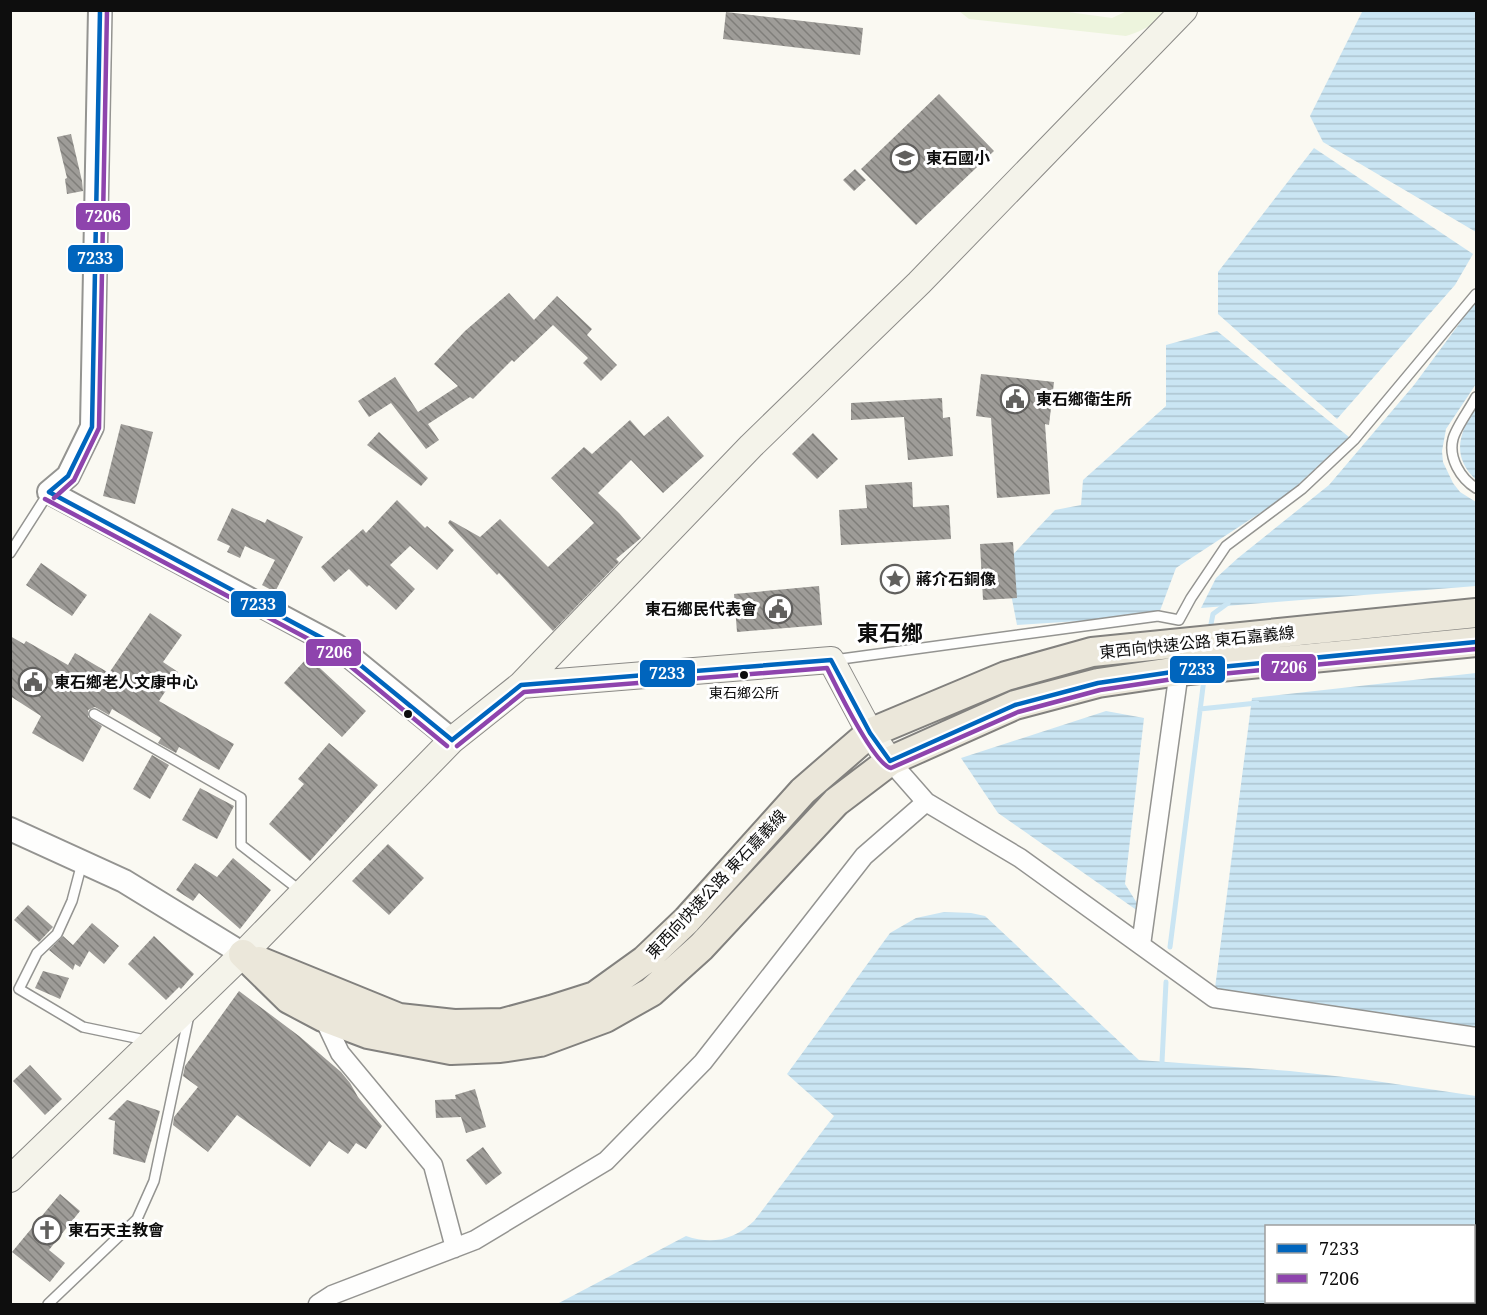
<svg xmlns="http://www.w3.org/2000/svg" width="1487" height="1315" font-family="'Noto Serif','Noto Sans TC',serif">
  <defs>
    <pattern id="water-rules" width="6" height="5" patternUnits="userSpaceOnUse" patternTransform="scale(1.5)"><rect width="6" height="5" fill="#cae5f3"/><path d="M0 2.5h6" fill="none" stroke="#acc3cf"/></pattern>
    <pattern id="building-back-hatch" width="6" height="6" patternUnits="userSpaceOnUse" patternTransform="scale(1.5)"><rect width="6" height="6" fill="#9e9c98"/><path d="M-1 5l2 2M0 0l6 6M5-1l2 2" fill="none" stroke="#7f7e7a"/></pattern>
  </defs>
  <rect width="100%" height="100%" fill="#faf9f2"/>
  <path fill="#edf4dd" d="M959,11H1061L1112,18L1127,11H1165C1157,24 1140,32 1126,36L969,19Z"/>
  <path fill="url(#water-rules)" fill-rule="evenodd" d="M1363,10L1476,11V232L1323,142L1310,116Z
    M1314,148L1473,254L1455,285L1337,419L1218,314V272Z
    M1476,301V384L1446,429L1442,451L1443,462L1453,483L1460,492L1476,502V586L1201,608L1216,578L1238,558L1329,485L1414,385Z
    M1217,331L1349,437L1286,496L1176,568L1158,616L1017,625L1005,563L1055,510L1081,505L1083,480L1166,406V345Z
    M1476,406V480C1450,455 1460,432 1476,406Z
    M1476,673V1030L1214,996L1252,698Z
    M1106,711L1144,718L1125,884L1145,916L998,813L961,758Z
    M944,912L971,913L985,916L1139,1060L1290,1071L1362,1079L1476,1096V1304H557L686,1236C712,1245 734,1240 754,1221L834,1116L787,1074L890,933L916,918ZM1266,1226H1474V1302H1266Z"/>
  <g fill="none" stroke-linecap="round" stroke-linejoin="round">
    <path stroke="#cae5f3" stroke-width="5" d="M1210,629L1213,614L1228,603
      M1200,709L1257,703
      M1170,947L1204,679
      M1162,1062L1166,982"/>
  </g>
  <path fill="url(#building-back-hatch)" d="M726,12L863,28L860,55L723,39Z
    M939,94L994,151L916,225L861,169Z
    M71,134L82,181L83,191L67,194L65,179L67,178L57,137Z
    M855,169L866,180L854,191L843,180Z
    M509,293L534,320L557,296L592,329L587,335L617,365L601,381L583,363L588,358L553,325L514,362L512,360L473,399L470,397L428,424L439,440L426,449L391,403L369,417L358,401L395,377L418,412L458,386L434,364L465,331Z
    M981,374L1054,382L1049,425L1045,424L1050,494L997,498L991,418L976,416Z
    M942,398L943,418L950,417L953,456L908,460L904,417L851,420V403Z
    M668,416L704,456L663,493L631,460L598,493L619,513L641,538L616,559L619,562L553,631L499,573L497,575L448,523L450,520L480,537L500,519L548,567L594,523L551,478L584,447L592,454L630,420L644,436Z
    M121,424L153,432L135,504L103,496Z
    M379,432L428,478L421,486L367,445Z
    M813,433L838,459L817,479L792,454Z
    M912,482L913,507L949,505L951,539L841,545L839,510L867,508L865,485Z
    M397,500L425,528L427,526L454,550L437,570L410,546L390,565L415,589L396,610L369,585L367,587L349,569L334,582L321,567L363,529L366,533Z
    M232,508L265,523L267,519L303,537L275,592L262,585L275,560L245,546L240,558L227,552L230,546L217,540Z
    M1013,542L1017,598L983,600L980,544Z
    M41,563L87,595L72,616L26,585Z
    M819,586L822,625L737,632L734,594Z
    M150,613L182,635L163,662L178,672L159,701L234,744L219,770L179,747L176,753L158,743L161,738L112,709L109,715L95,707L88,710V717L102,726L83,762L32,733L41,716L10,696V636L24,644L26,641L68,665L75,653L109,673Z
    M308,657L366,711L342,737L284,683Z
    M329,743L378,785L310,861L269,824L304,784L298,779Z
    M152,755L169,765L150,799L133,789Z
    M200,788L234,806L217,839L182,820Z
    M388,844L424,878L389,915L352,881Z
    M233,858L271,890L240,929L199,893L193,901L176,890L195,863L217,877Z
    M28,905L53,927L39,942L14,920Z
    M92,923L119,946L104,964L89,951L80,967L75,964L73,970L49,950L63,936L73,945Z
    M154,936L194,974L181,989L179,987L166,1000L128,964Z
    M43,971L69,978L60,999L35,988Z
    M239,991L299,1036L341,1072L350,1083L358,1097L382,1126L366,1149L356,1143L348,1154L329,1141L310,1167L237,1115L208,1152L173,1125L174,1117L198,1087L183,1076L185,1066Z
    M30,1065L62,1099L45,1115L13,1081Z
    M475,1089L486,1127L466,1133L461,1117L436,1118L435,1100L456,1099L455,1095Z
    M127,1100L160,1111L145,1163L113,1154L115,1121L108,1119Z
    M483,1147L502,1173L486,1185L466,1160Z
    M60,1194L80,1211L49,1250L65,1263L50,1282L12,1252Z"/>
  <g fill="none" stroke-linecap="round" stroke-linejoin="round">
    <g stroke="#949491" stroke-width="12">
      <path id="service" d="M1476,397C1470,409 1456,427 1453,439C1448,458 1461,479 1476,488
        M10,553L49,492
        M834,660L1158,616L1179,620L1191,598L1226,546L1302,489L1354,440L1476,294
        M94,714L241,798V845L302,892
        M82,863L72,901L57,934L37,953L19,989L83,1027L150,1041
        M48,1304L137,1219L154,1181L189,1015"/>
    </g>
    <g stroke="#949491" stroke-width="21">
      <path id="minor" d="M890,761L926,802L1020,858L1214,998L1476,1037
        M1141,945L1179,671
        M324,1013L323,1017L340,1053L433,1165L455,1248
        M318,1304L332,1295L475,1240L606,1161L703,1062L864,856L926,802"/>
    </g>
    <g stroke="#949491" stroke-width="26">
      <path id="tertiary" d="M100,10L92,427L68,476L49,492L337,646L452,740
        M10,829L124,881L243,954"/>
    </g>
    <g stroke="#8b8a87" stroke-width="28">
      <path id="secondary" d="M521,685L751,446L919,283L1184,10
        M10,1179L243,954L452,740L521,685L831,660L870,733L890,761"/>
    </g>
    <g stroke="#82817e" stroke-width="32">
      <path id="primary" d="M243,954L289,999L323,1017L368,1034L451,1050L500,1048L540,1042L605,1018L651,992L701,947L836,802L890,761L1015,705L1098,683L1179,671L1476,642
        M259,961L399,1018L454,1024L503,1023L551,1010L595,996L645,960L687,920L803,791L870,733L1006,676L1092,652L1476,613"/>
    </g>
    <use href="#service" stroke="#fefefd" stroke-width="9"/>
    <use href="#minor" stroke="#fefefd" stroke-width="18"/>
    <use href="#tertiary" stroke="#fefefd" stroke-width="22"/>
    <use href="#secondary" stroke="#f4f3ea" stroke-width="26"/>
    <use href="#primary" stroke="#ebe7da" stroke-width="28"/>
    <g stroke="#fff" stroke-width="9">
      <path id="bus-1" d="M49,492L68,476L92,427L100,10
        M49,492L337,646L452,740
        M452,740L521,685L831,660L870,733L890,761L1015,705L1098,683L1179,671L1476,642"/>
    </g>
    <g stroke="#fff" stroke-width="9">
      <path id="bus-2" d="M54,498L74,480L99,428L107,10
        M45,499L333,652L447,746
        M457,746L524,692L827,668C836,686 874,765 891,768L1018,712L1100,690L1180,678L1476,649"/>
    </g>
    <use href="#bus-1" stroke="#0065bd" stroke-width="4.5"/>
    <use href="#bus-2" stroke="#8e44ad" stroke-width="4.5"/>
  </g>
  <defs>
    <g id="school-ring" transform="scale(1.5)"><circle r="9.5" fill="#fff" stroke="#61605e" stroke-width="1.5"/><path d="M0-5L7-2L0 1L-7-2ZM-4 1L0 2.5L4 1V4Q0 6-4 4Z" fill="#61605e"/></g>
    <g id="civic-ring" transform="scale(1.5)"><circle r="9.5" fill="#fff" stroke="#61605e" stroke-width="1.5"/><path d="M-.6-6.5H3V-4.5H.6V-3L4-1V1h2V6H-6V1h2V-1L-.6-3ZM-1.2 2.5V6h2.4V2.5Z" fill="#61605e"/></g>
    <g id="sight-ring" transform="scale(1.5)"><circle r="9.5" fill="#fff" stroke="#61605e" stroke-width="1.5"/><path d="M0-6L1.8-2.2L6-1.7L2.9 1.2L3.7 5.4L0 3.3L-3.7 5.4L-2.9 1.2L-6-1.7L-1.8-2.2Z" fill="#61605e"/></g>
    <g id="church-ring" transform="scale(1.5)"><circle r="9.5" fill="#fff" stroke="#61605e" stroke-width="1.5"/><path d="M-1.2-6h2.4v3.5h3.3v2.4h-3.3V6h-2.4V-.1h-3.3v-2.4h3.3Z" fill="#61605e"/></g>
  </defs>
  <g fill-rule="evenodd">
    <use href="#school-ring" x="905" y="158"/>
    <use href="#civic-ring" x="1015" y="399"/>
    <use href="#sight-ring" x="895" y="579"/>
    <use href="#civic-ring" x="778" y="609"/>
    <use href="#civic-ring" x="33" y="682"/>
    <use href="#church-ring" x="47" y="1230"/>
  </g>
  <g fill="#0e0e0e" stroke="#fff" stroke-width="2">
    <circle cx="744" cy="675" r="5"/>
    <circle cx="408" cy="714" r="5"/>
  </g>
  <g text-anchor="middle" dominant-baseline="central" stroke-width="6" stroke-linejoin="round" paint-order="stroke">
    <g font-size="14" fill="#0e0e0e" stroke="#fff">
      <text x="744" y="692">東石鄉公所</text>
    </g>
    <g font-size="16" font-weight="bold" fill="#0e0e0e" stroke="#fff" text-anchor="start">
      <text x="926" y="158">東石國小</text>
      <text x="1036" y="399">東石鄉衛生所</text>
      <text x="916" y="579">蔣介石銅像</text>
      <text x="757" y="609" text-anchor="end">東石鄉民代表會</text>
      <text x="54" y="682">東石鄉老人文康中心</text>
      <text x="68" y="1230">東石天主教會</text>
    </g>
    <g font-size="16" fill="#0e0e0e" stroke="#fff">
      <text transform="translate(1197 642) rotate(-6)">東西向快速公路 東石嘉義線</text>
      <text transform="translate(716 884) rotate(-47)">東西向快速公路 東石嘉義線</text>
    </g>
    <g font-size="22" font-weight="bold" fill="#0e0e0e" stroke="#fff">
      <text x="890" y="632">東石鄉</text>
    </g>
  </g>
  <g stroke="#fff" stroke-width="2">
    <rect x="75" y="202" width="56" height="29" rx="6" fill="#8e44ad"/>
    <rect x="67" y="244" width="57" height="29" rx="6" fill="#0065bd"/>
    <rect x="230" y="590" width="57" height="28" rx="6" fill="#0065bd"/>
    <rect x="305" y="638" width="57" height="29" rx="6" fill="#8e44ad"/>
    <rect x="1260" y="653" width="57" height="29" rx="6" fill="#8e44ad"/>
    <rect x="1169" y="655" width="57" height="29" rx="6" fill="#0065bd"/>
    <rect x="639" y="659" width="57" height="29" rx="6" fill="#0065bd"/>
  </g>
  <g font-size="16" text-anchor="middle" font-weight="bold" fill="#fff">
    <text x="103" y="222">7206</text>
    <text x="95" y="264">7233</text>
    <text x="258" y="610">7233</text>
    <text x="334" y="658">7206</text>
    <text x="1289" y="673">7206</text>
    <text x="1197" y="675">7233</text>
    <text x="667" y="679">7233</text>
  </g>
  <rect width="1487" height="1315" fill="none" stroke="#0e0e0e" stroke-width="24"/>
  <rect x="1265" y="1225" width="210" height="78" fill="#ffffff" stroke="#9f9f9f" stroke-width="1.5"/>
  <rect x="1277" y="1244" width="30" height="9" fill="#0065bd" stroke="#9f9f9f" stroke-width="1.5"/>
  <text x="1319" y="1255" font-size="18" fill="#0e0e0e">7233</text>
  <rect x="1277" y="1274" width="30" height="9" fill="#8e44ad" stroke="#9f9f9f" stroke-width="1.5"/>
  <text x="1319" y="1285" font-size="18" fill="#0e0e0e">7206</text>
</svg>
